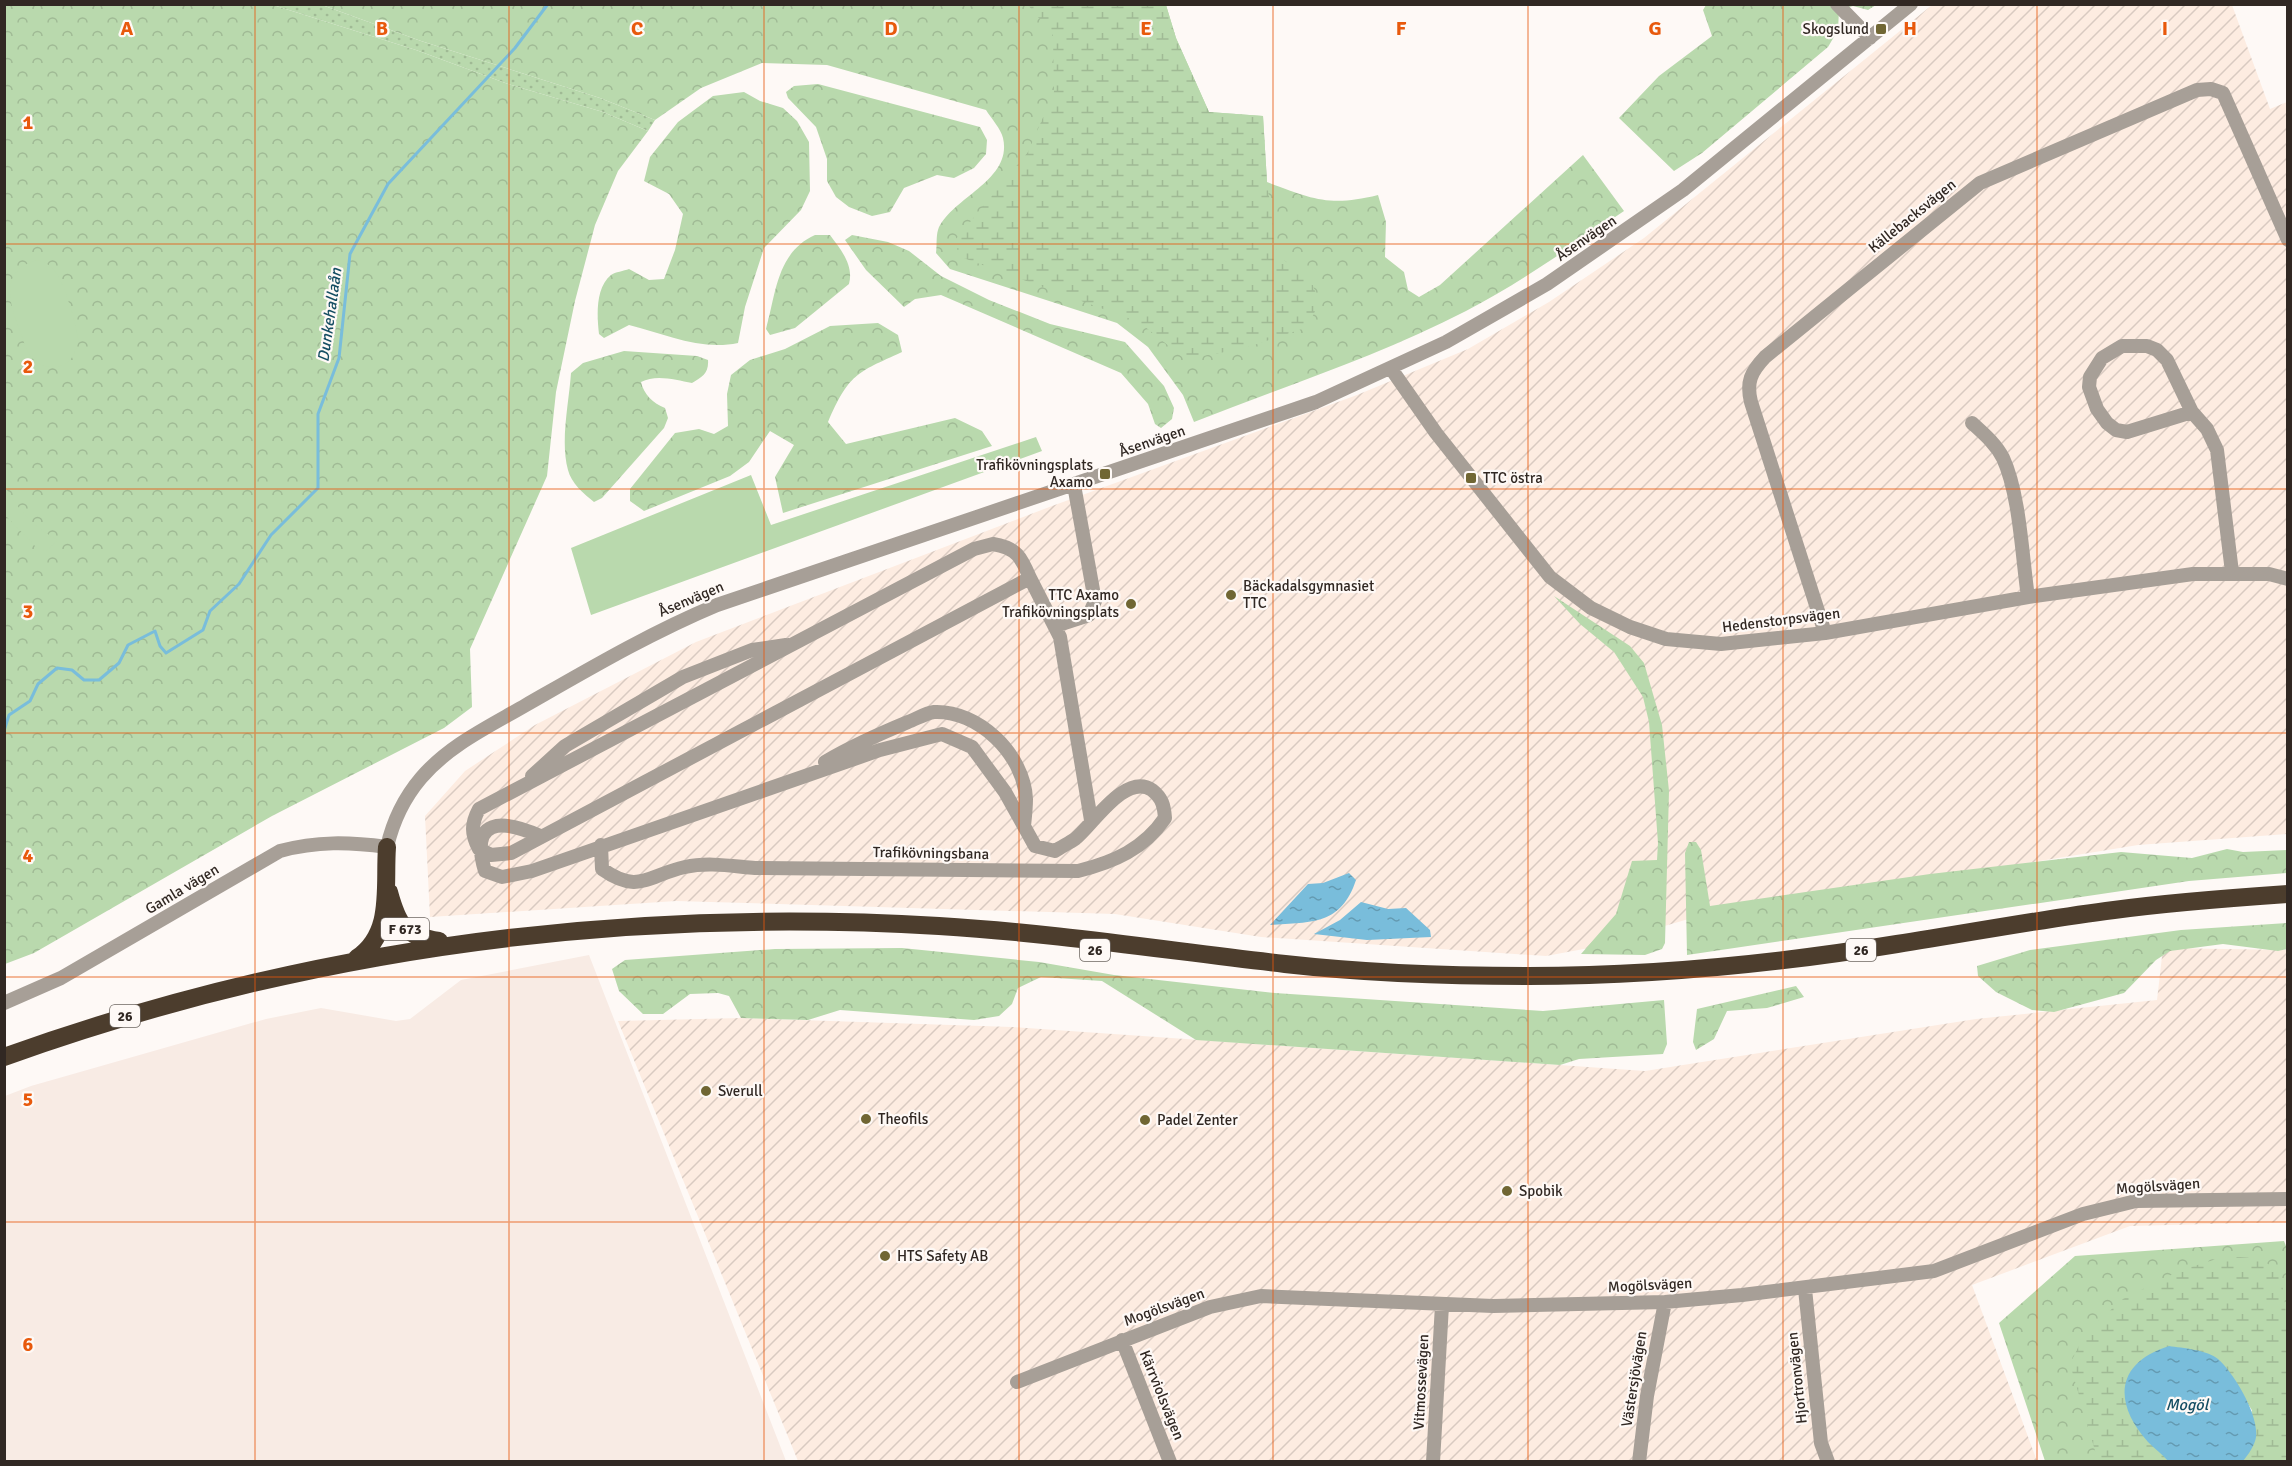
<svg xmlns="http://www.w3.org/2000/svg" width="2292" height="1466" font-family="Signika,sans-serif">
  <defs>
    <pattern id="industrial-furrows" width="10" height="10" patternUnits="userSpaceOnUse" patternTransform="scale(1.5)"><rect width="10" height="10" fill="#fdece1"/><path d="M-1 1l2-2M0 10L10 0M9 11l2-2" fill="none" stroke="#d9cac1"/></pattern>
    <pattern id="grass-dots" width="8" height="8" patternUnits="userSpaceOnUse" patternTransform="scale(1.5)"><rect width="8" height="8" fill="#b9d9ad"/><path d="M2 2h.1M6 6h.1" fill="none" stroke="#a0ba95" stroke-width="1.8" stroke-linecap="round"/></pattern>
    <pattern id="forest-crowns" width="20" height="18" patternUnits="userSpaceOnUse" patternTransform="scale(1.5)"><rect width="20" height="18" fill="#b9d9ad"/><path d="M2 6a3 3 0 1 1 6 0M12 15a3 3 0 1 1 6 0" fill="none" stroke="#a0ba95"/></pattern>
    <pattern id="wetland-marsh" width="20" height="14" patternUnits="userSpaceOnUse" patternTransform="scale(1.5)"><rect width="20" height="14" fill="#b9d9ad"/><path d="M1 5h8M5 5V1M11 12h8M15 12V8" fill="none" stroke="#a0ba95"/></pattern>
    <pattern id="water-ripples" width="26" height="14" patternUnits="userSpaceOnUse" patternTransform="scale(1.5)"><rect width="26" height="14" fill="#79bddb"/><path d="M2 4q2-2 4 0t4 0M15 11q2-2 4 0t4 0" fill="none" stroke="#649ab1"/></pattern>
  </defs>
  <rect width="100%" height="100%" fill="#fef9f6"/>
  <path fill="#f8ebe4" d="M589,955L786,1461H5V1096L31,1086L266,1019L321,1008L396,1021L410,1019L461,980Z"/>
  <path fill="url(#industrial-furrows)" d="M1932,5H2232L2270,109L2287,102V834L2138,845L1692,918L1589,948L1546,956L1261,937L1115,914L676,901L430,917L425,816L465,771L535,725L696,642L1052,506L1357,395L1468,349L1549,302L1644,238Z
    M2163,948L2287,950V1222L2130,1226L1972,1285L2037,1461H798L618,1021L741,1018L1012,1027L1645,1071L1976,1019L2157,1000Z"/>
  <path fill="url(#grass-dots)" d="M273,5H322L421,41L600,98L655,120L648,131L603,112L508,84L416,50Z"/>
  <path fill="url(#forest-crowns)" d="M5,5H273L416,50L508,84L603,112L648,131L618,171L595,225L575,301L556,392L547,476L470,649L472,707L444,728L272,816L34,953L5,964Z
    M322,5H1166L1176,38L1209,112L1263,116L1267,182C1312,199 1330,207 1378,195L1386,222L1385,257L1404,272L1408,290L1419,297L1440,285L1583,155L1624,211C1572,246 1521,282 1466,311C1379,356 1285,386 1194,422L1183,395L1148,347L1117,323L950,269L936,253C937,247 936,236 938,230C950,198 1013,181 1003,138C1001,129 991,118 986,110L827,65L762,63L701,88L655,120L600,98L421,41Z
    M1706,5H1876L1868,10L1853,6L1839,10L1838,30L1828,47L1702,153L1674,171L1619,118L1659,76L1712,36L1703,10Z
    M818,84L980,127L987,140L986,154L974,168L954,178L937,175L904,188L890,212L872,216L849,207L836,197L827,181V159L816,127L788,98L786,92L794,86Z
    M744,92L760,101L783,108L797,121L809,142L810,191L801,210L764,248L745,307L738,343C701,351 665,334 629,325L604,338L599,334C597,317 595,288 611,275C615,272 624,271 629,269L649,280L664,279L675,250L683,214L669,194L644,181L650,157L678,122L713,96Z
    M815,235H830C841,250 854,265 849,284L795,328L770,335L766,329C776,293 777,252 815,235Z
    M852,235L888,242L909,251L941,276L989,300L1050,324L1125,342L1164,386L1174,408L1172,419L1161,428L1155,424L1148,404L1121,373L941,295L915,299L904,307L866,270L845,240Z
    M878,323L898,335L902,352C856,373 849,374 828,422L846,444L955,418L982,431L992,446L783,513L775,477L794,445L770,431L749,462L730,476L644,511L630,501V489L675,433L699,429L714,434L728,426L727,394L731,375L750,360L785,349L830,326Z
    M624,351L697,356L708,360C709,373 702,377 692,383C676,380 656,374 641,382C644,395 653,403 665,408L668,418L664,428L602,498L594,502C584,494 571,483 568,470C560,441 569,403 571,373L583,363Z
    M1554,596L1630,646L1644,663L1662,725L1669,791L1665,943L1662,949L1645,955L1581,954L1616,914L1632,861L1657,860L1658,843L1649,722L1643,697L1614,652L1580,624Z
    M1689,842H1696L1701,850L1710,906L1930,874L2121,852L2192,858L2227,849L2243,852L2287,850V873L2189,881L1687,955L1685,853Z
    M2287,923V949L2278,951L2223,944L2170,951L2156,960L2124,993L2054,1012L2032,1010L1996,992L1978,976L1977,966L2030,950L2181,930Z
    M902,948L1039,962L1114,975L1275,993L1543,1011L1664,1000L1667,1044L1663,1054L1579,1059L1560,1065L1196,1040L1102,981L1041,977L1018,988L1012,1004L999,1016L974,1020L840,1010L808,1020L741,1018L729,996L718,993L690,994L663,1014H643L619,991L612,969L625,960L775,949Z
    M1796,986L1804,997L1767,1008L1727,1011L1714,1039L1696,1050L1693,1042L1697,1009Z
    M2284,1241L2288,1251L2287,1461H2243L2252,1410L2232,1376L2126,1409L2168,1461H2045L1999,1323L2075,1256Z"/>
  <path fill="url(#wetland-marsh)" d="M1028,5H1166L1176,38L1209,112L1263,116L1267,182L1277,255L1311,280L1319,302L1308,327L1242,349L1185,359L1139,322L958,256L956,239L1028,152L1054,92L1053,35Z
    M2223,1257C2244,1257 2264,1255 2278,1273C2292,1296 2287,1426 2287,1461H2243L2252,1410L2217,1357L2169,1346L2165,1457L2168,1461H2098L2070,1364L2085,1333L2123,1299L2181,1270Z"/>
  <path fill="#b9d9ad" d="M38,260C46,263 52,266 56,273C65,286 76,323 78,338C79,344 74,354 71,359C62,370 43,369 34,360C26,353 24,341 20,331C8,301 0,269 38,260Z
    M1036,437L1042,451L591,615L571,548L751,475L771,525Z
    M4,484C16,508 34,528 58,540L46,551L36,547L5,515Z"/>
  <path fill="url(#water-ripples)" d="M1349,873L1356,880C1341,925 1313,922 1270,925L1308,884L1323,883Z
    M1361,902L1388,909L1406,908L1430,930L1431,937L1367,940L1314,934L1340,920Z
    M2169,1346C2182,1348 2208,1350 2218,1359C2234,1373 2259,1415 2256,1437C2255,1445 2248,1455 2243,1461H2168C2162,1454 2155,1449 2148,1442C2113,1403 2115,1363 2169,1346Z"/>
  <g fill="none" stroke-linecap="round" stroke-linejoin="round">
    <path stroke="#79bddb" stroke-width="3" d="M4,731L9,715L30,701L38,684L57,668L72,670L84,680H99L119,663L128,645L155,631L160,646L166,653L203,630L210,611L239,584L271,535L318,488V414L339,358L350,254L388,184L515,48L548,4"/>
    <path stroke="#a79f97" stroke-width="14" d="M1837,4L1870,38
      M1392,370L1436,433L1550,577L1591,608L1630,627L1666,639L1721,644L1825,633L2028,597L2193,574H2269L2288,579
      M2192,412L2127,432L2116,430L2107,423L2097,409L2089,387L2090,377L2102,358L2122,346H2147L2157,350L2167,360L2192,412L2207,429L2217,450L2232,572
      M1972,423C1984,434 1996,444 2003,458C2020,495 2022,557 2028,597
      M993,544C1017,548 1021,557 1030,578L511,853L491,855L479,849C471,834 471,824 479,809L974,549Z
      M1030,578L1060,637L1091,820
      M1055,626L1089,615L1095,601L1074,485
      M1825,633L1751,402C1746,382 1751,372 1765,357L1980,183L2197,90L2211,89L2223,93L2288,240
      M825,762C852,746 879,734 908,722C916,719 926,713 934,712C978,710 1024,754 1026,799C1026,808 1025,817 1024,826
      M532,776L565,746L683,677L752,650L786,645
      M540,836C502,819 469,818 485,871L502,877L532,871L880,750L942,734L972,747L1005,792L1035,846L1055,851C1061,847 1069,843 1075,839C1092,826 1125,772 1152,790C1162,798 1164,805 1165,818C1144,849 1114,862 1078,871L755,868C731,866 708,862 685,867C648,875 639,895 602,869L601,845
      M4,1003L61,978L280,851C317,841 349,842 387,847C393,821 404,798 421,778C449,745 490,726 526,705C589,669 650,633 717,605L1316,402L1446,342L1547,284L1683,190L1911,4
      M1805,1289L1821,1443L1828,1462
      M1122,1340L1170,1462
      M1017,1382L1210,1307L1261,1296L1493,1306L1665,1302L1742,1295L1934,1271L2083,1214L2136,1201L2288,1199
      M1433,1462L1442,1305
      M1639,1462L1647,1396L1665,1302"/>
    <path stroke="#4c3d2d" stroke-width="18" d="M389,892C398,925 404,936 439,941
      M357,958C394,933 384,887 387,847
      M4,1057C307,948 618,907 939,926C1055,933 1170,951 1285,964C1365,973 1447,976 1528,976C1651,976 1775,964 1897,944C1969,933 2042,919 2114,910C2172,902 2230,898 2288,894"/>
  </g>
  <path fill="none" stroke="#e8590c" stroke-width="1.5" stroke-opacity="0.55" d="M255,4V1462M509,4V1462M764,4V1462M1019,4V1462M1273,4V1462M1528,4V1462M1783,4V1462M2037,4V1462M4,244H2288M4,489H2288M4,733H2288M4,977H2288M4,1222H2288"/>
  <g fill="#706633" stroke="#fef9f6" stroke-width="2">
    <rect x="1875" y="23" width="12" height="12" rx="3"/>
    <rect x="1099" y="468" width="12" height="12" rx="3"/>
    <rect x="1465" y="472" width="12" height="12" rx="3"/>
    <circle cx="1231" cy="595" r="6"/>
    <circle cx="1131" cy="604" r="6"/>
    <circle cx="706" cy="1091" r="6"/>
    <circle cx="866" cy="1119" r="6"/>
    <circle cx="1145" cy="1120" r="6"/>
    <circle cx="1507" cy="1191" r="6"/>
    <circle cx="885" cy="1256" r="6"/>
  </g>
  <g text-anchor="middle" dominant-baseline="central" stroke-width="4.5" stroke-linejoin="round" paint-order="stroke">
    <g fill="#fef9f6" stroke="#6e6762" stroke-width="1.5">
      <rect x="381" y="918" width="48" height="22" rx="4.5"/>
      <rect x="1080" y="939" width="30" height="22" rx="4.5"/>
      <rect x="1846" y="939" width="30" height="22" rx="4.5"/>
      <rect x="110" y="1005" width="30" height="22" rx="4.5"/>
    </g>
    <g font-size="14" font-weight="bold" fill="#312823">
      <text x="405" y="929">F 673</text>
      <text x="1095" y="950">26</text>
      <text x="1861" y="950">26</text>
      <text x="125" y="1016">26</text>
    </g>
    <g font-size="15" fill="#312823" stroke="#fef9f6" text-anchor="start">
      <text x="1869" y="29" text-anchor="end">Skogslund</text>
      <text x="1093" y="465" text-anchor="end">Trafikövningsplats<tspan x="1093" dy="17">Axamo</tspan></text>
      <text x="1483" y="478">TTC östra</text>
      <text x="1243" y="586">Bäckadalsgymnasiet<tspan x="1243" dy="17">TTC</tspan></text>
      <text x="1119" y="595" text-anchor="end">TTC Axamo<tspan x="1119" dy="17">Trafikövningsplats</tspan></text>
      <text x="718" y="1091">Sverull</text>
      <text x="878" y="1119">Theofils</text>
      <text x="1157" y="1120">Padel Zenter</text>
      <text x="1519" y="1191">Spobik</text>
      <text x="897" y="1256">HTS Safety AB</text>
    </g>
    <g font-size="15" fill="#312823" stroke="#fef9f6">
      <text transform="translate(1912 216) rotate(-39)">Källebacksvägen</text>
      <text transform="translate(1586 238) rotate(-34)">Åsenvägen</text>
      <text transform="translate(1152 441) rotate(-19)">Åsenvägen</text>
      <text transform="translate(691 599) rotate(-23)">Åsenvägen</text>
      <text transform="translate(1781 620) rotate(-7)">Hedenstorpsvägen</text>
      <text transform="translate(931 853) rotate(1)">Trafikövningsbana</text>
      <text transform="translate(182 889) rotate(-31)">Gamla vägen</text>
      <text transform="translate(2158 1186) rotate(-4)">Mogölsvägen</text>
      <text transform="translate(1650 1285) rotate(-3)">Mogölsvägen</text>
      <text transform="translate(1164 1307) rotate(-20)">Mogölsvägen</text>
      <text transform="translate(1797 1378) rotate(-96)">Hjortronvägen</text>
      <text transform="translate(1634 1379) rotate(-81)">Västersjövägen</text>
      <text transform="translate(1421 1382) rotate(-87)">Vitmossevägen</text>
      <text transform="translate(1162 1395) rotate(68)">Kärrviolsvägen</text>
    </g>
    <g font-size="16" font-style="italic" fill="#154e63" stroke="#fef9f6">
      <text transform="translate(330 315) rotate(-82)">Dunkehallaån</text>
      <text x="2187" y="1405">Mogöl</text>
    </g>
  </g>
  <g font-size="20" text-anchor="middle" font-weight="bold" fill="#e8590c" stroke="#fef9f6" stroke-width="4.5" stroke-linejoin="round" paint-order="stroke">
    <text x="127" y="35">A</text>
    <text x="382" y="35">B</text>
    <text x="637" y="35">C</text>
    <text x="891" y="35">D</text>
    <text x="1146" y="35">E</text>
    <text x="1401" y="35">F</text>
    <text x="1655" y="35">G</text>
    <text x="1910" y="35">H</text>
    <text x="2165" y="35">I</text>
    <text x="28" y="129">1</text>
    <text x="28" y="373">2</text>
    <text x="28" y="618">3</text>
    <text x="28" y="862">4</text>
    <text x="28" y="1106">5</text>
    <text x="28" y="1351">6</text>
  </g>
  <rect width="2292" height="1466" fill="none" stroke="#312823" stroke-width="12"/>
</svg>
